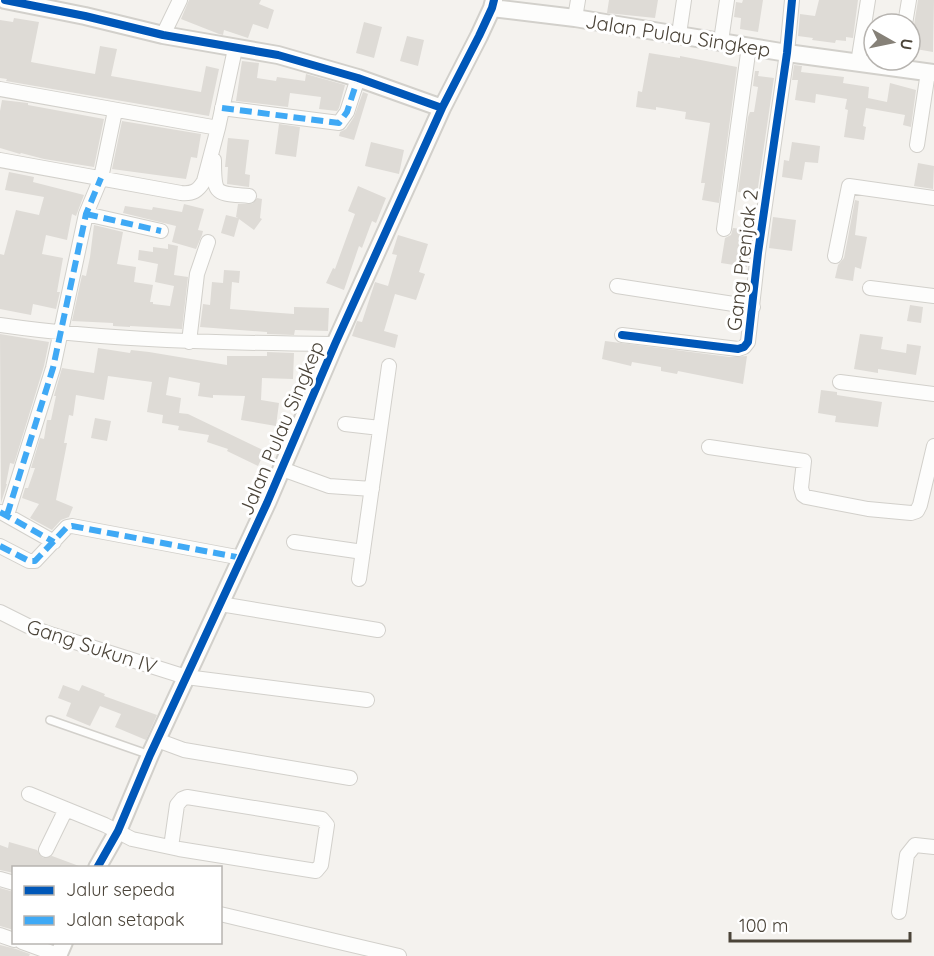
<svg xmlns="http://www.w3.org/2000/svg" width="934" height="956" font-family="Quicksand,sans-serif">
  <rect width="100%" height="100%" fill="#f4f2ee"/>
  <path fill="#dedbd6" d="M189,0H261L259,4L274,10L268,29L253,24L248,38L224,30L223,35L219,34L181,19Z
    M609,0H658L655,18L607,13Z
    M743,0H763L758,32L740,29L741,18L734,17L736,2L742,3Z
    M819,0H858L853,38L846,37V41L836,40L835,43L812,40L813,38L798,36L800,14L815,16Z
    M918,0H934L933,52L910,48V31L914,25Z
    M14,18L39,22L31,62L95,74L100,46L117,49L111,76L201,92L206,66L219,69L209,116L6,81L7,79L0,78V20L13,22Z
    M364,22L382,27L374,58L356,53Z
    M407,36L424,40L418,66L400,61Z
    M649,53L680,58V56L737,67L719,203L702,200L705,183H701L710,123L685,119L686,112L656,107V110L636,107L638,91L642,92Z
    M242,61L259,63L257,78L276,81L277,77L305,81L306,74L345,85L339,108L337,111L319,109L321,97L290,93L288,107L236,101Z
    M794,65L802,66L801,72L844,77L843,83L869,87L868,98L887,102L890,83L916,90L911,127L903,125L905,115L866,108L863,126L866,127L864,140L844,137L848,110L845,109L847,99L816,94L815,103L795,100L798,80H792Z
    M755,71H759L758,76L774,78L757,194L738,192L748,117L750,112H754L758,87L753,86Z
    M363,92L368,94L354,140L339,136L340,132L346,129L354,117Z
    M2,100L28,103V105L104,119L94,167L44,159L21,153L20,154L0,148V111Z
    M122,121L201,134L197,158L191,157L186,179L112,169Z
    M279,124L300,127L296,157L275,154Z
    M228,138L249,140L245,174L250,175L249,187L227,184L228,167H225Z
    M371,142L404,150L399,174L365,166Z
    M792,142L820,146L818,163L805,162L802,180L782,177L784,160L789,161Z
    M918,163L934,166L933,189L914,186Z
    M9,172L34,177L33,182L84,195L76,216L72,214L67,240L46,235L42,254L63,258L57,292H60L56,309L33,304L31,315L0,309V254L4,255L16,210L39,215L44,197L5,190Z
    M358,186L386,198L376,223L372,221L362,248L359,246L344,290L326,283L333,268L335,269L355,214L348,211Z
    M257,198L262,199L260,218L262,219L254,230L239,219L234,237L221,233L226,215L238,218L236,217L238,204H252Z
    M855,200L859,201L855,235L867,237L861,269L855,267L853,281L835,278L838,265L844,258Z
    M184,204L204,209L198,230L203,231L202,235L196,249L172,242L176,226L123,213L125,206L152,210L153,207L182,212Z
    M773,217L796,220L792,251L769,248Z
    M94,225L123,232L117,264L136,267L134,282L153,285L150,302H153V304L170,306L174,286L155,282L158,264L138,260L139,250L153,252V247L168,249V244L178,246L174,275L188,277L182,329L130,326V327L113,326V323L72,321L82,275L86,276L90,257Z
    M733,228L750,230L747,267L721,263L725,238L731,235Z
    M398,235L428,244L419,272L425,274L416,300L395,294L384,331L398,335L395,348L352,336L357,321L362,322L375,282L388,286L397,255L392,254Z
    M224,270L240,271L239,283L232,282L230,309L294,314V307L329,308L328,331L295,330L294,335L267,334V332L200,327L203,304L210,305L212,282L223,283Z
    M910,305L923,307L921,323L907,321Z
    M0,334L49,342L44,366L14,464L10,463L6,484H7L1,503Z
    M860,334L883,337L881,349L906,353L907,344L921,346L916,375L878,369V373L854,369Z
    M605,341L730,357L747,356L743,384L678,371L677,374L661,371V367L632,362L631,366L602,359Z
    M98,348L130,353L131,350L149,352L227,365V356H267V352L294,353L293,379L262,378L261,400L279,403L276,426L241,420L245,396L213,395V398L198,396L200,383L169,377L166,395L181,398L179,413L188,414L265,451L258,466L227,451L228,449L207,442L209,435L178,430L179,426L162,423L163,415L147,412L152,382L108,376L104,400L76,395L73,416L69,415L64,443H67L56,500L73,507L69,517L61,520L52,530L30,518L39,504L22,498L25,488H28L35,468H31L40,438L44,439L47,420H51L56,396H54L62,368L94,373Z
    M821,390L837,392V395L882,402L878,427L835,422L836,416L818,413Z
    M95,418L111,421L107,441L91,438Z
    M63,685L79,691L82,685L105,694L104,696L157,715L146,740L115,727L121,714L100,706L90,726L66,716L71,703L58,698Z
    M9,842L37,850L43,858L52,856L79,866V867H14V873L0,870V845L8,848Z
    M0,888L14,892V930L0,926Z
    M0,945L16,949L30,954L29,956H0Z"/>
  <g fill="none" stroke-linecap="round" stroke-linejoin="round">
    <g stroke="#d2d0cb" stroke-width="10">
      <path id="service" d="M50,720L150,755"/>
    </g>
    <g stroke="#d2d0cb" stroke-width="16">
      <path id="minor" d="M575,18L578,0
        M905,24L909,0
        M679,34L684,0
        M163,35L180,0
        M721,41L727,0
        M858,63L868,0
        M0,89L218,128
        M222,108L339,123L347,112L358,78
        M917,145L928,72
        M0,160L181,193C193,194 198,191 204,181L218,128L235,49
        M214,160C214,196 215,193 249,196
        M86,214L161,231
        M724,229L749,46
        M835,256L849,186L934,198
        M617,286L753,307
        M870,288L934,296
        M0,325C111,341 223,343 335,344
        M622,335L738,349L744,347L748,342L758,253L787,53L792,0
        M189,342L197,274L208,242
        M840,382L934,394
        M345,424L380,428
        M709,447L804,461L801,488L803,495L806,497L868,509L911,513L917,511L920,505L934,446
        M282,469L329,486L372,489
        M1,512L54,542
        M7,515L53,368L86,214L101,178L115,111
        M294,542L363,552
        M0,546L29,561H35L67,527L72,526L242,558
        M359,579L389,366
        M220,604L378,630
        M0,612L28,626L53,635L186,677L367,700
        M157,740L184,750L350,778
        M29,794L105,825L132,839L179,849L316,871L321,865L327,825L322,819L187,797L182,799L177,805L171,847
        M46,850L66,809
        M0,879L14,883
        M899,912L907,855L915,845L934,847
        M220,914L399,956
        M0,935L14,940
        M22,942L58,955"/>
    </g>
    <g stroke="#d2d0cb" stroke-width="20">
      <path id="tertiary" d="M5,0L85,16L163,35L278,55L358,78L442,108
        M492,8L575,18L787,53L934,73
        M97,868L118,831L150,755L267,503L335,344L442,108L479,36L492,8L494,0
        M58,956L64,942"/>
    </g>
    <use href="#service" stroke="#fdfdfc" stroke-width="7"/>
    <use href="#minor" stroke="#fdfdfc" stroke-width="14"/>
    <use href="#tertiary" stroke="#fdfdfc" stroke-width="16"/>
    <path stroke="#3fa9f5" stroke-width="6" stroke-dasharray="12 6" stroke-linecap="butt" d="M222,108L339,123L347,112L358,78
      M86,214L161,231
      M0,512L54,542
      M7,515L53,368L86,214L101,178
      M0,546L29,561H35L67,527L72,526L242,558"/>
    <g stroke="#fff" stroke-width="11">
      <path id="cycleway" d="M5,0L85,16L163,35L278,55L358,78L442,108
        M622,335L738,349L744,347L748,342L758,253L787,53L792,0
        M97,868L118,831L150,755L267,503L335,344L442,108L479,36L492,8L494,0"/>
    </g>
    <use href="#cycleway" stroke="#0057b8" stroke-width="8"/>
  </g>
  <g text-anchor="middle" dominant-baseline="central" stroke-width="6" stroke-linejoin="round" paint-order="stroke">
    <g font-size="20" fill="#4b4439" stroke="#fff">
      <text transform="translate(678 35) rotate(9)">Jalan Pulau Singkep</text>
      <text transform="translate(742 260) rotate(-83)">Gang Prenjak 2</text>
      <text transform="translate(281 428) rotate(-67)">Jalan Pulau Singkep</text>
      <text transform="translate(92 646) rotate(18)">Gang Sukun IV</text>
    </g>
  </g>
  <rect x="12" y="866" width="210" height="78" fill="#ffffff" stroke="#b7b4b0" stroke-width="1.5"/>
  <rect x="24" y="886" width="30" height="9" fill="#0057b8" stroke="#b7b4b0" stroke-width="1.5"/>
  <text x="66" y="896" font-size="18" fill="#4b4439">Jalur sepeda</text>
  <rect x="24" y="916" width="30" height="9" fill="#3fa9f5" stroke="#b7b4b0" stroke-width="1.5"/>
  <text x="66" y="926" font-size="18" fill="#4b4439">Jalan setapak</text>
  <g transform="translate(892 42) rotate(99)"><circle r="28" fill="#ffffff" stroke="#b7b4b0" stroke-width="1.5"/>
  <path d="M0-4.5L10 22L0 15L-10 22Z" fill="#868178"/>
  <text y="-9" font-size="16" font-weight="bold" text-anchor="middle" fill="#4b4439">U</text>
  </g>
  <path d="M730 932v9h180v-9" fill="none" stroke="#4b4439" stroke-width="3"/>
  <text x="739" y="932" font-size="18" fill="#4b4439" stroke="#ffffff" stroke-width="4.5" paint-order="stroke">100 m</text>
</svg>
